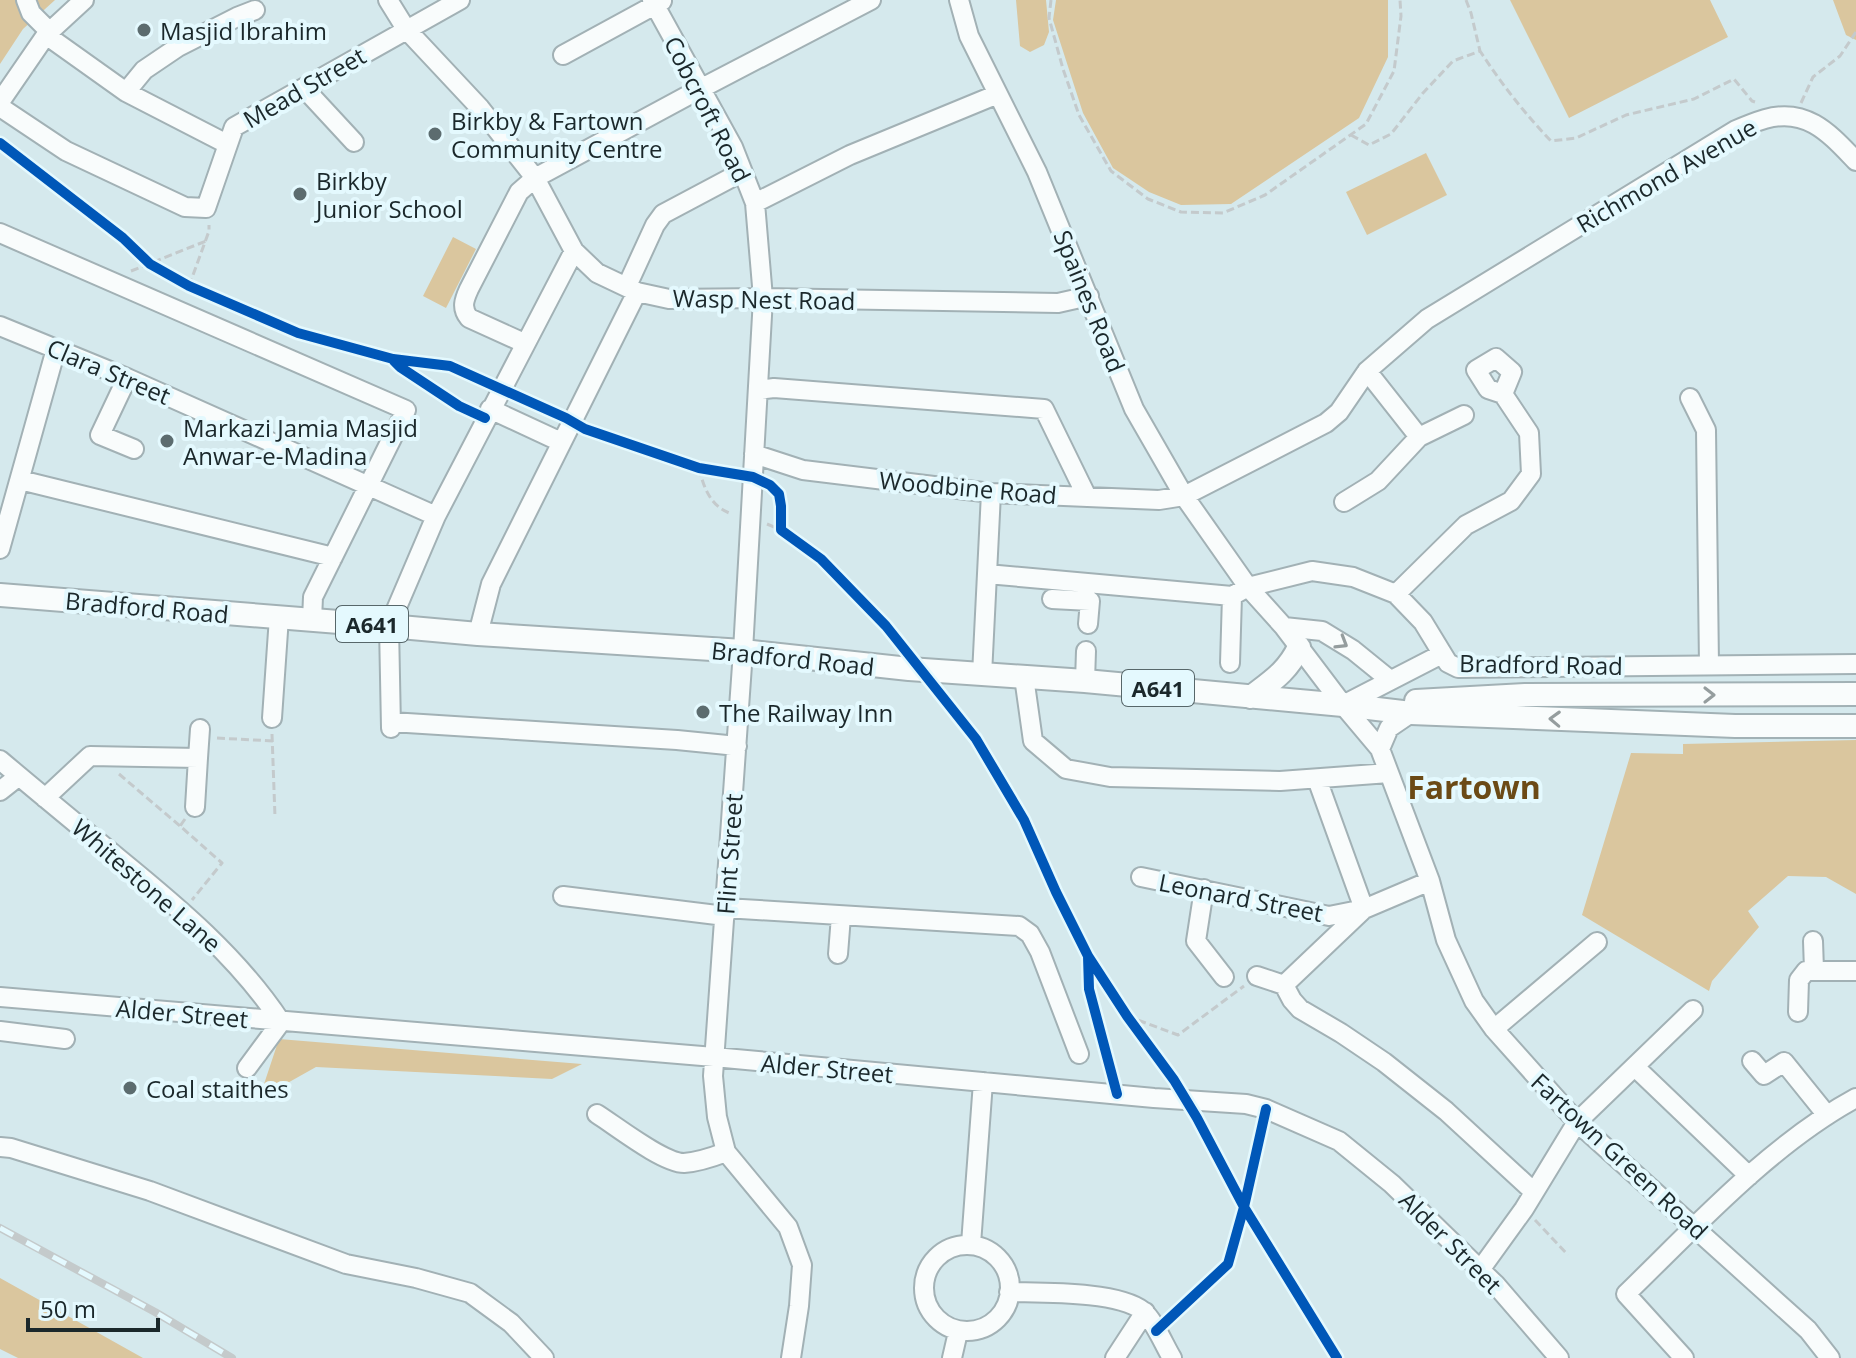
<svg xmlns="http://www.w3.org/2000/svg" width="1856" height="1358" font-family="'Open Sans',sans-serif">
  <rect width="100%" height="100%" fill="#d5e9ed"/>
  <path fill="#dac69e" d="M0,0H55L23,29L0,64Z
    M1016,0H1046L1049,32L1044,45L1030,52L1020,46Z
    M1056,0H1388V57L1359,118L1231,204L1181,205L1149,192L1113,168L1083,113L1053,20Z
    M1510,0H1710L1728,37L1569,118Z
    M1833,0H1856V40L1846,35Z
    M1426,153L1447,195L1367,235L1346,192Z
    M453,237L476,249L446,308L423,296Z
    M1856,740V894L1826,877L1788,876L1748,911L1759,927L1712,981L1709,991L1582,915L1631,753L1683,754V744Z
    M279,1039L582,1064L552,1079L316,1067L259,1099Z
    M0,1278L143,1358H18L0,1349Z"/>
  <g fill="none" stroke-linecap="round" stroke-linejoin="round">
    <g stroke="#a2b1b5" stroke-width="22">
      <path id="minor" d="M26,0L31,13L50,32
        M388,0L406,29L480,108L535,178L574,251L597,273L637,292L669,299L763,298L1058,303L1089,296
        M652,0L733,147L755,203L763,298L743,651L713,1076L717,1117L726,1152L788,1227L802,1265L799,1306L791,1358
        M959,0L969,36L1037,172L1134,409L1184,496L1248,587L1284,627L1343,705L1380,749L1430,881L1446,940L1474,1001L1494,1029L1577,1122L1808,1330L1830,1358
        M46,35L126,92L227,144
        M563,55L662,1
        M304,88L354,142
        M126,92L144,70L178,47L237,17L255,10
        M0,102L46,35L84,0
        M0,107L66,151L185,207L206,208L234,127L460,0
        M755,203L850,155L998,94
        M0,233L406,410L313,597L312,620
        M627,286L655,225L663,214L742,172
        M0,326L127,378L436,516
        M524,343L469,318C461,308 464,300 469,289L519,192L535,178L700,89L871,0
        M1367,371L1419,437
        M127,378L100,435L134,449
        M758,390L774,388L1044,409L1087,497
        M1690,398L1706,430L1709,665
        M490,409L561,442
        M754,454L803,470L991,493L1159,500L1184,496L1326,423L1339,412L1367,371L1427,319L1736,130C1745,126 1755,122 1765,119C1807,107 1830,134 1856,161
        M20,480L333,557
        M1344,502L1378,481L1419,437L1464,415
        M0,549L56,349
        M987,574L1232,596L1248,587L1312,571L1353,577L1396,594L1423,622L1448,663L1458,668L1856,664
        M1396,594L1466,525L1511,501L1531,474L1529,433L1503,394L1488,389L1476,370L1496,358L1512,372L1503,394
        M1052,599L1090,601L1088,624
        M1284,627L1322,631L1353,650L1390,680
        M478,634L491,584L637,292
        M1230,663L1232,596
        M982,675L991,493
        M1024,677L1033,741L1066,769L1110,777L1280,781L1389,773
        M1085,681L1086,651
        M1343,705L1442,654
        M272,718L279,617
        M391,722L677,740L737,746
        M391,728L389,626L436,516L574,251
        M1380,749L1389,728L1411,713
        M0,760C39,793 78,825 118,858C178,907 238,957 281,1022
        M1317,779L1364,909L1284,985L1292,1000L1300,1009L1341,1033L1384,1062L1446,1111L1534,1192
        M0,791L19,776
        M45,798L90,756L198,758L200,729
        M195,807L198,758
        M1141,877L1329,916L1364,909L1430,881
        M1204,889L1196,941L1224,977
        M563,896L725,916
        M725,908L1019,926L1030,934L1040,952L1079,1054
        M1813,941L1814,970
        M838,954L841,916
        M1257,976L1284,985
        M0,997L714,1057L1154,1098L1246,1104L1266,1109L1339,1141L1392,1184L1496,1285L1559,1358
        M1798,1012L1799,980L1806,971H1856
        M1494,1029L1597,942
        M0,1031L65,1039
        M1752,1061L1764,1075L1784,1062L1826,1114
        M1635,1067L1749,1176
        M247,1068L281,1022
        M597,1114C616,1126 663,1163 684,1163C698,1162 713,1157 726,1152
        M0,1147L11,1148L150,1191L346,1264L416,1278L470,1293L511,1323L544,1358
        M971,1244L983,1082
        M924 1288a43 43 0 1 1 86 0a43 43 0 1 1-86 0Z
        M1480,1270L1524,1209L1577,1122L1693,1010
        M1009,1292C1042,1293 1118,1291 1143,1311C1154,1320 1164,1345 1172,1358
        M952,1358L958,1332
        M1115,1358L1145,1312
        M1684,1358L1626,1294C1695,1227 1771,1144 1856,1098"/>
    </g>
    <g stroke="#a2b1b5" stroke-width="26">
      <path id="major" d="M0,595L389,626L478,634L743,651L909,669L1085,681L1343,705L1411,713L1735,726H1856
        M1251,697C1272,681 1288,671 1299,647
        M1416,701L1525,695L1856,694"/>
    </g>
    <path stroke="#c4cacc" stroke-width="3" stroke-dasharray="8 4" stroke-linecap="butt" d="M1051,0L1049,18L1063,69L1079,115L1111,171L1148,199L1181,212L1223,213L1265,195L1366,124L1394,71L1401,16L1400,0
      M1466,0L1471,13L1480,51
      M1801,103L1813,77L1840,56L1856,32
      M1351,135L1369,145L1391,134L1423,93L1453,61L1480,51C1501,83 1524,113 1551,141L1576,138L1626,115L1694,99L1734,79L1752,101L1755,102
      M131,271L206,241
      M189,286L209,231V225
      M699,468C704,489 711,507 732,514
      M767,524L781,530
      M272,734L275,817
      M217,738L273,741
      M119,774L180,826
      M185,819L180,826L222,863L192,900
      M1127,1016L1178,1035L1244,986
      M1535,1220L1568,1255"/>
    <use href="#minor" stroke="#f9fcfc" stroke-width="18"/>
    <use href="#major" stroke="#f9fcfc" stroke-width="22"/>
    <g stroke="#c4cacb" stroke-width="8">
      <path id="rail" d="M0,1228L155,1312L232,1358"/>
    </g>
    <use href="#rail" stroke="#e4f9fe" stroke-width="5" stroke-dasharray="15" stroke-linecap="butt"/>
    <g stroke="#e4f9fe" stroke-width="15">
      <path id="cycleway" d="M0,143L123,238L150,264L189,286L298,333L393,359L450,366L566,418L585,429L699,468L753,477L770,485L779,494L781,506V530L821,559L886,626L976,739L1024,820L1056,892L1088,956L1127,1016L1174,1080L1197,1118L1244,1207L1337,1358
        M394,361L400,367L459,406L485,418
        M1088,956L1089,989L1117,1094
        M1156,1331L1228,1264L1244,1207L1266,1109"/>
    </g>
    <use href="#cycleway" stroke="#0057b8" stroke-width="10"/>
  </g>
  <defs><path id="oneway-chevron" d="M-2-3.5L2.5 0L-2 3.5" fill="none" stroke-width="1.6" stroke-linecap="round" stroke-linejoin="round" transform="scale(2)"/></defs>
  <g stroke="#959d9e">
    <use href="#oneway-chevron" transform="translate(1342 643) rotate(31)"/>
    <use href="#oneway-chevron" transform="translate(1709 695)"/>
    <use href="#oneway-chevron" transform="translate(1555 719) rotate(-178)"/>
  </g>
  <g fill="#5c6c6f" stroke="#e4f9fe" stroke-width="3">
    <circle cx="144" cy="30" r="8"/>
    <circle cx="435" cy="134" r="8"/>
    <circle cx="300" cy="194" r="8"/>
    <circle cx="167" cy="441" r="8"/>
    <circle cx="703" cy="712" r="8"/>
    <circle cx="130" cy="1088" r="8"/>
  </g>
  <g text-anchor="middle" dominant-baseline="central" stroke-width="8" stroke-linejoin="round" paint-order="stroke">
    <g fill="#e4f9fe" stroke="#57676a" stroke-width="2">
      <rect x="336" y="606" width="72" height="36" rx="6"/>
      <rect x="1122" y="670" width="72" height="36" rx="6"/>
    </g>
    <g font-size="22" font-weight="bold" fill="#1b282b">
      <text x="372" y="624">A641</text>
      <text x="1158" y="688">A641</text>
    </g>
    <g font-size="24" fill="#1b282b" stroke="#e4f9fe" text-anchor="start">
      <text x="160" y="30">Masjid Ibrahim</text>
      <text x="451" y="120">Birkby &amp; Fartown<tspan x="451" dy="28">Community Centre</tspan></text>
      <text x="316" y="180">Birkby<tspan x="316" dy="28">Junior School</tspan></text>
      <text x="183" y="427">Markazi Jamia Masjid<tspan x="183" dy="28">Anwar-e-Madina</tspan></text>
      <text x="719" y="712">The Railway Inn</text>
      <text x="146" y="1088">Coal staithes</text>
    </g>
    <g font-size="24" fill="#1b282b" stroke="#e4f9fe">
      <text transform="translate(304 87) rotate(-30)">Mead Street</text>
      <text transform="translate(708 109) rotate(63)">Cobcroft Road</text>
      <text transform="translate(1666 175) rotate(-30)">Richmond Avenue</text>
      <text transform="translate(764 299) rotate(1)">Wasp Nest Road</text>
      <text transform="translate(1090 301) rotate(68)">Spaines Road</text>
      <text transform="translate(109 371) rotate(23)">Clara Street</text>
      <text transform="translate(968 487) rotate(5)">Woodbine Road</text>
      <text transform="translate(147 607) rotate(5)">Bradford Road</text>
      <text transform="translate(793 658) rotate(6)">Bradford Road</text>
      <text transform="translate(1541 664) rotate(1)">Bradford Road</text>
      <text transform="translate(729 854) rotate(-86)">Flint Street</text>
      <text transform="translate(147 885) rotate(41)">Whitestone Lane</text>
      <text transform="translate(1241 897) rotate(11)">Leonard Street</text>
      <text transform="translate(182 1013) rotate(5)">Alder Street</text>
      <text transform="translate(827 1068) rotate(5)">Alder Street</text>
      <text transform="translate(1620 1156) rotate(43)">Fartown Green Road</text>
      <text transform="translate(1451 1242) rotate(45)">Alder Street</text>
    </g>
    <g font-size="32" font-weight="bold" fill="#6b4a16" stroke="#e4f9fe">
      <text x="1474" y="786">Fartown</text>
    </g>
  </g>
  <path d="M28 1318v12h130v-12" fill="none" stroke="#1b282b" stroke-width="4"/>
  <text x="40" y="1318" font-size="24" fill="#1b282b" stroke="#e4f9fe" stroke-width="6" paint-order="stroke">50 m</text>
</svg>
